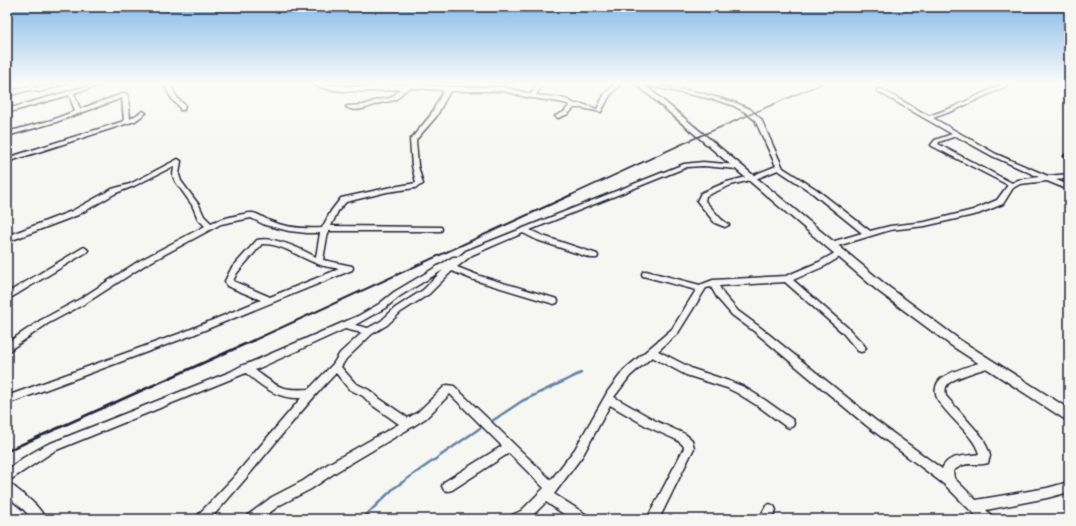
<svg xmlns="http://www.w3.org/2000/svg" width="1076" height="526" font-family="Itim,sans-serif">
  <rect width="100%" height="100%" fill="#f6f6f2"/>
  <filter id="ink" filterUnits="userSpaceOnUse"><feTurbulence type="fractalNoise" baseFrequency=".025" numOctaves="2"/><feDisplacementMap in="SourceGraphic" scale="8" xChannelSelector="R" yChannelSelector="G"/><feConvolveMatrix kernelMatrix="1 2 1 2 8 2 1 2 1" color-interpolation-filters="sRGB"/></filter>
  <g filter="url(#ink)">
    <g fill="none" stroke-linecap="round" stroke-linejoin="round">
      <path stroke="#6484a6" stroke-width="2.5" d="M489,423L522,401L581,373
        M362,519L394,488L483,426"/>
      <g stroke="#22223b" stroke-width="3">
        <path id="minor" d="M58,83H67L39,92L30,90L7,96V92L30,86L39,88Z
          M98,83H107L74,93L80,109L125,93L128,95L130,119L141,112L143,111L146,113L135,121L7,162V158L124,121L122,98L56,122L7,136V132L52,120L75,111L69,95L7,113V109Z
          M163,83H169L178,99L185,105L184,110H180L179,106L173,101Z
          M311,83L358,87L411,84L448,87H504L531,94L537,83H543L536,95C546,96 568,97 574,104H582L597,109L604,95L615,83H621L609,97L601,112L582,108H574L568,114L558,118L555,116L564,112L569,106L568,104L559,102L526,97L504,91H450L436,117L416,140L418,166L423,184L415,188L387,192L346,202L338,211L331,226L438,227H441L442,229L441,231H329L327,237L323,260L352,266L353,268L352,270L190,336L7,404V396L184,332L261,300L227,286L225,281L231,269L257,240C275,236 301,249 316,257L320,233H307L289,231L265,225L251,218L221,224L145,265L86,303L47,324L7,352V343L41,320L80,299L139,261L205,226L198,219L192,205L175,181L173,175L174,166L134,186L116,193L78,215L7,242V236L72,211L112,189L130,184L178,159L181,161L179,175L181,181L199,205L204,216L211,223C217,220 246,212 253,213C259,214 265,219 270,221C287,228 305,229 322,228L331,211L341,198L387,188L416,183L412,166L410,140L430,116L444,90L411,88C404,89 401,96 396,99C392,102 385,101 380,103C370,106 357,114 346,107L347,106L364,105L377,100L391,98L400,89C379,91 328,95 311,83ZM262,244C282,243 300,258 318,264C324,267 332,267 339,269L270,297L233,281L237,273Z
          M635,83H647L701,93L736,103L750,109L761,119L783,168L816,189L870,231L890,226L925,222L973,210L997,200L1008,185L932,146L931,145L935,140L952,134L877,91V89H881L929,116L951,108L1005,83H1013L955,110L933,118L996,154L1048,176L1069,174V178L1056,180L1069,185V190L1047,181L1020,184L1013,188L1003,204L978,214L925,226L890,230L831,248L828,247L827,245L828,243L862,233L811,192L778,170L758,178L731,185L706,196L705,201L706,202L721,219L729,225L725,227L715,223L697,201L701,193L727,182L754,175L776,166L755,120L745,112L732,105L716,100ZM956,136L992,156L1039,177L1018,180L1012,183L938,144L939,142Z
          M1067,154L1069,155V159L1064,156Z
          M703,162L737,165L740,167L737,169L703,166L687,167L530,230L543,236L597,254L598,256L597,258H591L537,240L523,233L472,255L457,267L480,276L557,299L558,301L557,303L554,304L474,280L452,271L429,294L401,312L387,325L372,334L346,359L341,367L355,383L369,390L380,399L408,418L418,412L445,386L448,385L454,386L551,480L575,449L608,391L624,370L672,329L696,290L643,276L642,274L643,272L646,271L700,285L713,280L786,276L819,262L840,250L843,251L844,253L843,255L825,266L793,280L848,328L864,345L866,348L864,351L861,352L858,351L842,332L785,282L719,286L724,295L738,311L761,328L875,420L942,469C948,453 968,457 979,454C975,436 948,417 938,400C934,393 935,383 942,378C955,369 973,365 988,360L991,361L993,364L991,367C981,370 955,377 948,384C945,387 945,392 946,396L983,438L989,452L990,456L988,463C979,466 970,462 961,466C958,467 956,469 953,471L954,478L976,500L1047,488L1069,482V492L1047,498L986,510L991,515L993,519H979L945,485L867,426L755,332L732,315L718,299L711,287L706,288L678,333L658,351L693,369L729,381L744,387L765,400L793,420L794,423L793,426L789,428L785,426L758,406L737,393L727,388L686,375L652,357L630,376L614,397L656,421L685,434L692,440L694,448L659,519H647L684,448L683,445L677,440L648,427L610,405L583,455L554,494L587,515L589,519H571L546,502L529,519H510L512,515L521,511L544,488L509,453L452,490L448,491L444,490L442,486L444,482L502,446L450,394L426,418L412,427L336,472L311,489L280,505L261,519H246L248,515L272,497L303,481L328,464L399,424L372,405L363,396L349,389L336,373C291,420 254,472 210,519H196L198,515L233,478L301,398C277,399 263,387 246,373L54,451L7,482V470L23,458L46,445L230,372L243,365L247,364L358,316L379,304L394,292L453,257H459L466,251L684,164ZM443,270L423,290L395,308L381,321L368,328L355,325L385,308L400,296ZM345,329L362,333L340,353L333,364L309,389C281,391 276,386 255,370Z
          M84,247L88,250L87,252L7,300V293Z
          M7,483L11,484C23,495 39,504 45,519H32L24,510L7,496Z
          M770,504L774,506L776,510L771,519H759L766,506Z"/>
      </g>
      <g stroke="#22223b" stroke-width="3">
        <path id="major" d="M635,83H642L886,285L960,340L1069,409V422L952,346L878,291Z"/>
      </g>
      <use href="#minor" fill="#f6f6f2" fill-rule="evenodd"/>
      <use href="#major" fill="#f6f6f2" fill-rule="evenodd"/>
      <path stroke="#22223b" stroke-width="1.5" d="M569,196L693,139L823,83"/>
      <path stroke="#22223b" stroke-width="2" d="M252,341L571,195"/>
      <path stroke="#22223b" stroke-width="2.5" d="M7,451L254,340"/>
    </g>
  </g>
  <linearGradient id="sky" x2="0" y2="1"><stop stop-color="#85bbea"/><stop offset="0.53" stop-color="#fbfbf9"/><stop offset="1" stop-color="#fbfbf9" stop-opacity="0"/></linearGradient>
  <rect width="1076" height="157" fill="url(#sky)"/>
  <rect width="1076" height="526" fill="none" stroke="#f6f6f2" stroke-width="24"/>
  <rect x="12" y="12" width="1052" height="502" fill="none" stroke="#22223b" stroke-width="1.5" filter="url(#ink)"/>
</svg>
